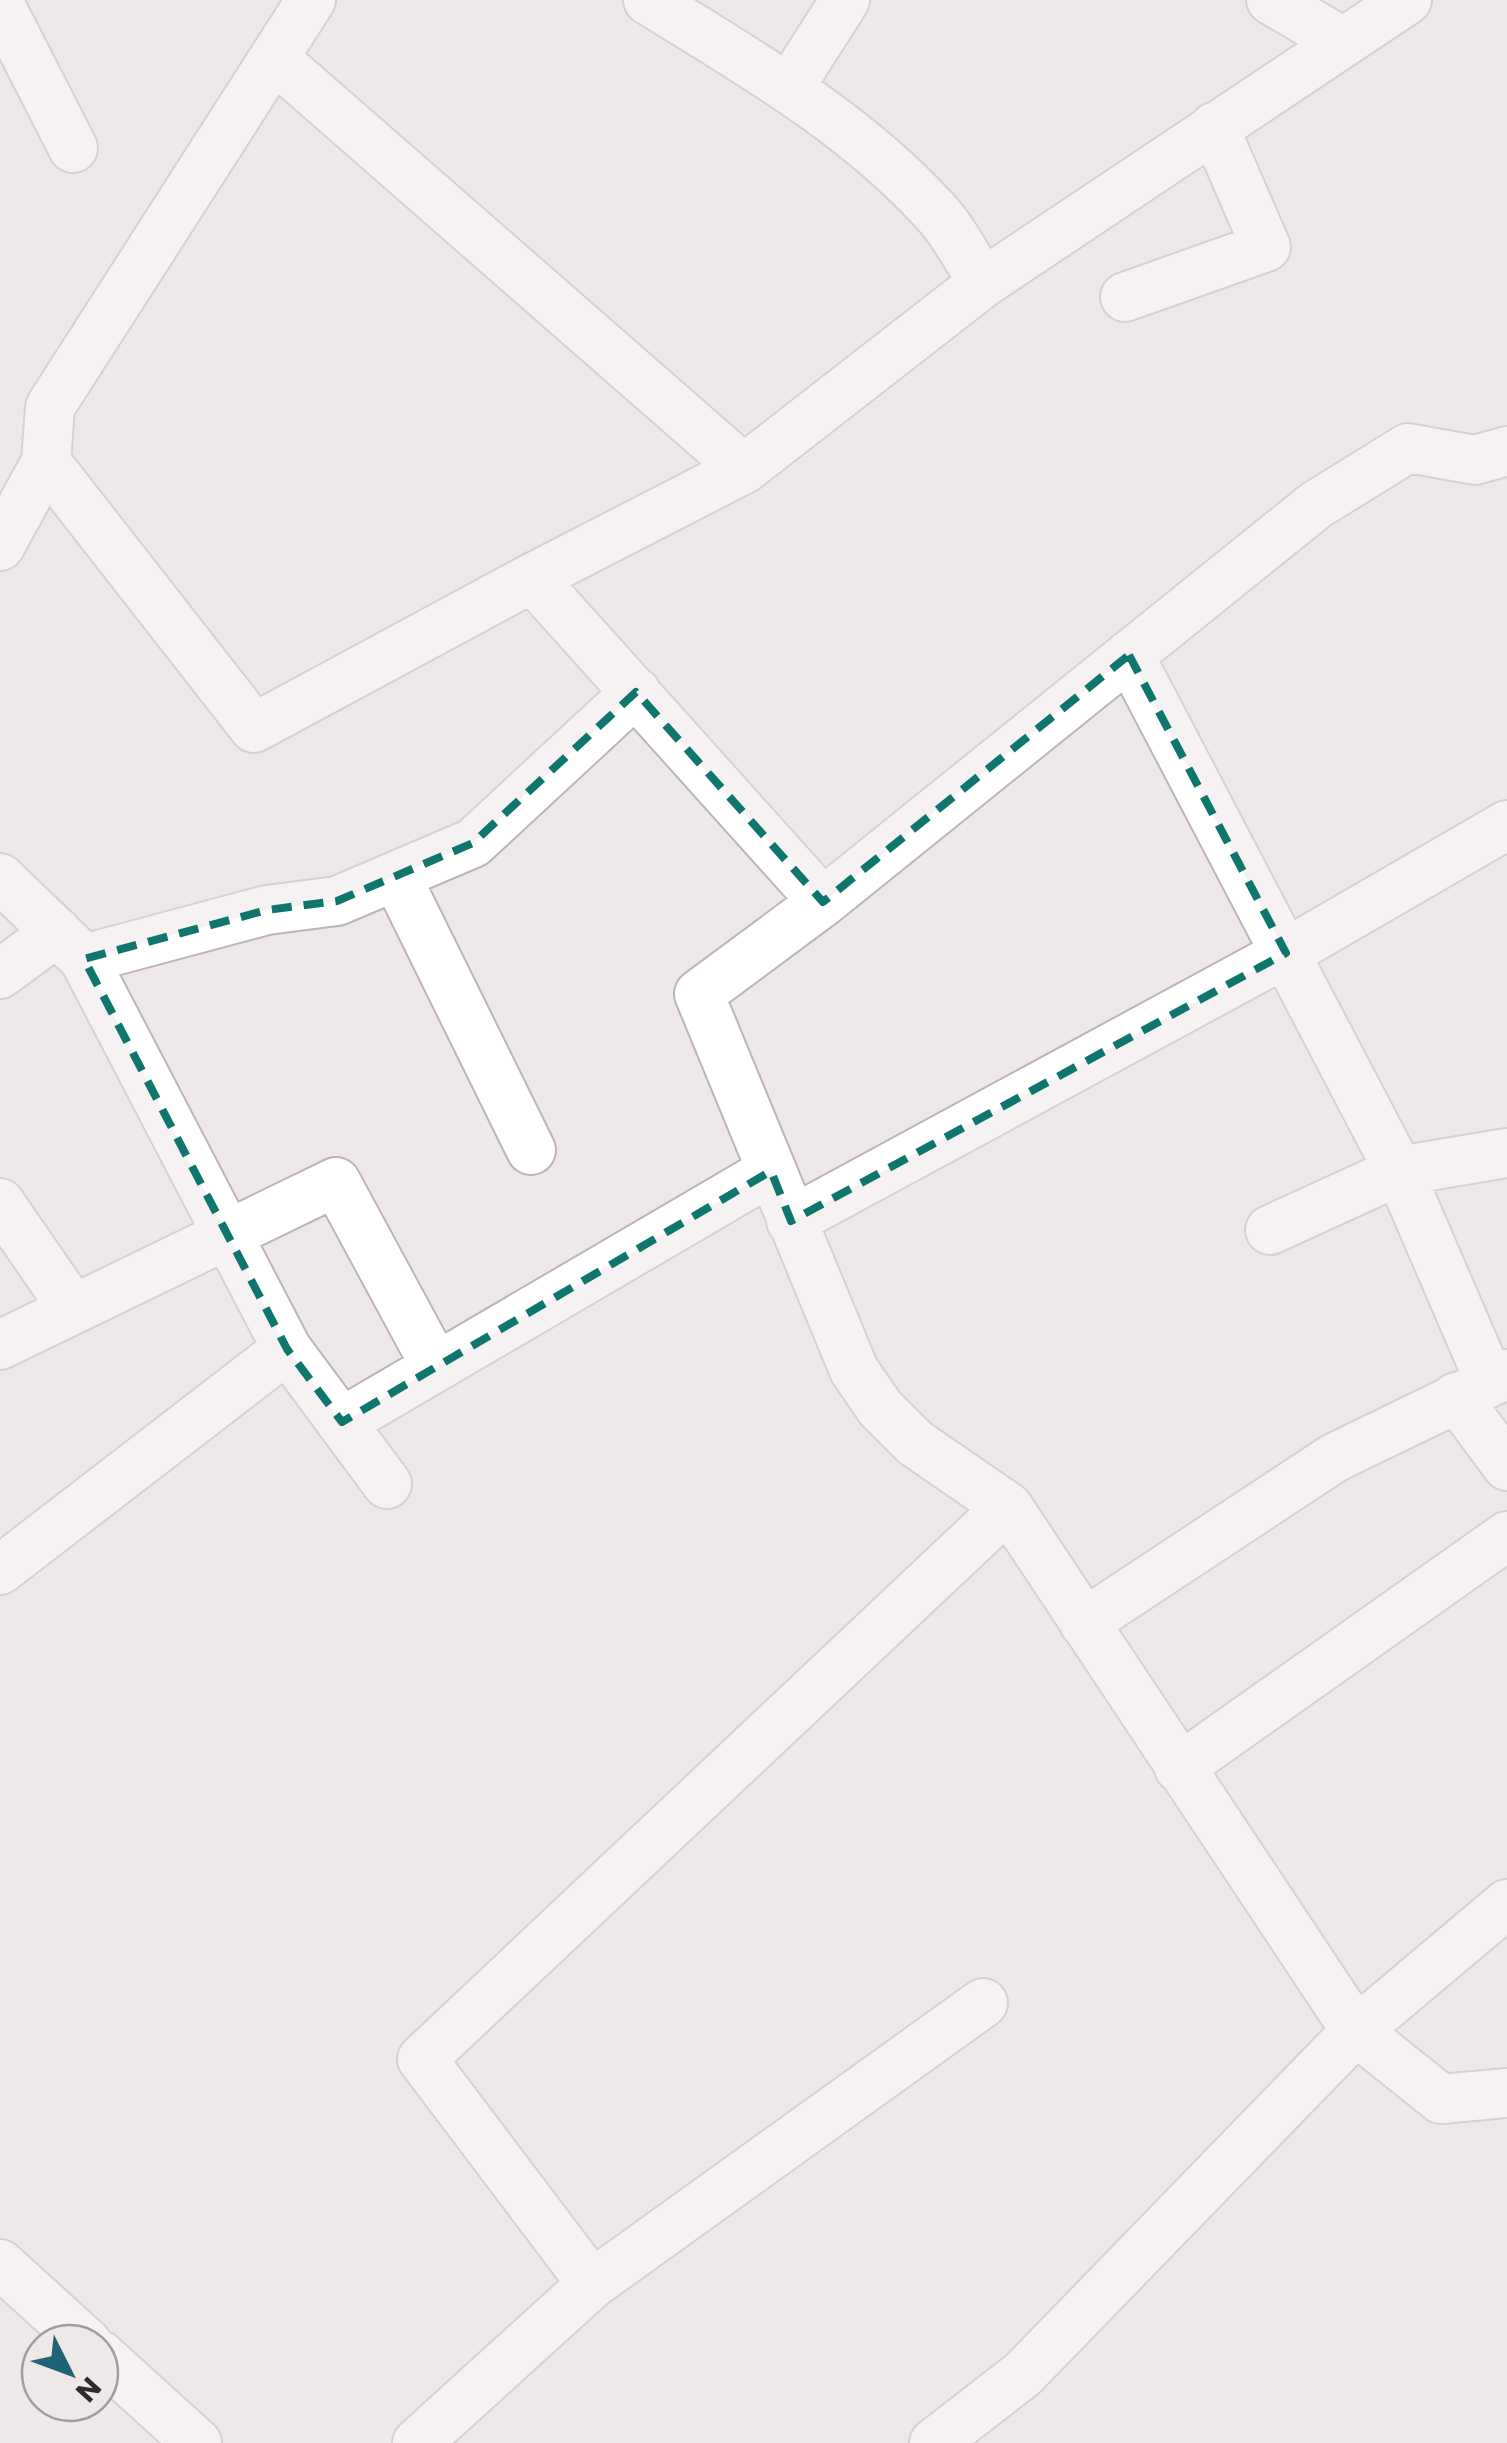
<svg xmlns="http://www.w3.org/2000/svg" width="1507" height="2443" font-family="Poppins,sans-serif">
  <rect width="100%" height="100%" fill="#efe8e9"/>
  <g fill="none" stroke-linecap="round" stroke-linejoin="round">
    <g stroke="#bbb5b5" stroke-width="52">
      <path id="minor" d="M648,0C748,62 850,120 931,207C952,228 967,258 983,283
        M1271,0L1343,42
        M0,5L73,148
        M275,59L744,469
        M789,88L845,0
        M1125,297L1266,247L1214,127
        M1507,451L1475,460L1408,448L1316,505L823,902L699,994L854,1370L880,1408L915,1443L1008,1507L1356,2031L1441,2099L1507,2093
        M46,462L254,728L532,578L744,469L983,283L1407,0
        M0,546L46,462L50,407L311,0
        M532,578L823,902
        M1129,655L1399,1171L1490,1382
        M396,876L531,1150
        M0,878L84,959L287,1349L387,1484
        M84,959L267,910L337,901L473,843L636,692
        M0,974L57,932
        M0,1203L73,1309
        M791,1221L1286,953L1507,825
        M1270,1230L1399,1171L1507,1153
        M0,1345L336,1182L436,1367
        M1456,1397L1507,1466
        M342,1422L771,1171
        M0,1570L287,1349
        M1084,1623L1334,1458L1507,1374
        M1179,1768L1507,1536
        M0,2264L87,2343
        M592,2284L422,2059L1008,1507
        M100,2355L197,2443
        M417,2443L592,2284L983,2003
        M934,2443L1023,2374L1356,2031L1507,1904"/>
    </g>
    <use href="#minor" stroke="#fff" stroke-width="48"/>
  </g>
  <path d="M0 0H1507V2443H0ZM1129,655L1286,953L791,1221L771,1171L342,1422L287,1349L84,959L267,910L337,901L473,843L636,692L823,902Z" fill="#efe8e9" fill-opacity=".55" fill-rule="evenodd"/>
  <path fill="none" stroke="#0f766e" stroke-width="8" stroke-dasharray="20 12" stroke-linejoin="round" d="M1129,655L1286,953L791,1221L771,1171L342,1422L287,1349L84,959L267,910L337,901L473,843L636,692L823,902Z"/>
  <g transform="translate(70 2373) rotate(132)"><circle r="48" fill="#efe8e9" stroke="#a19c9d" stroke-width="2.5"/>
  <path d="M0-8L18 38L0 25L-18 38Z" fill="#206376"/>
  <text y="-15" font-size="28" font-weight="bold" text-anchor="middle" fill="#2d2b2b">N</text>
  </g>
</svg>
